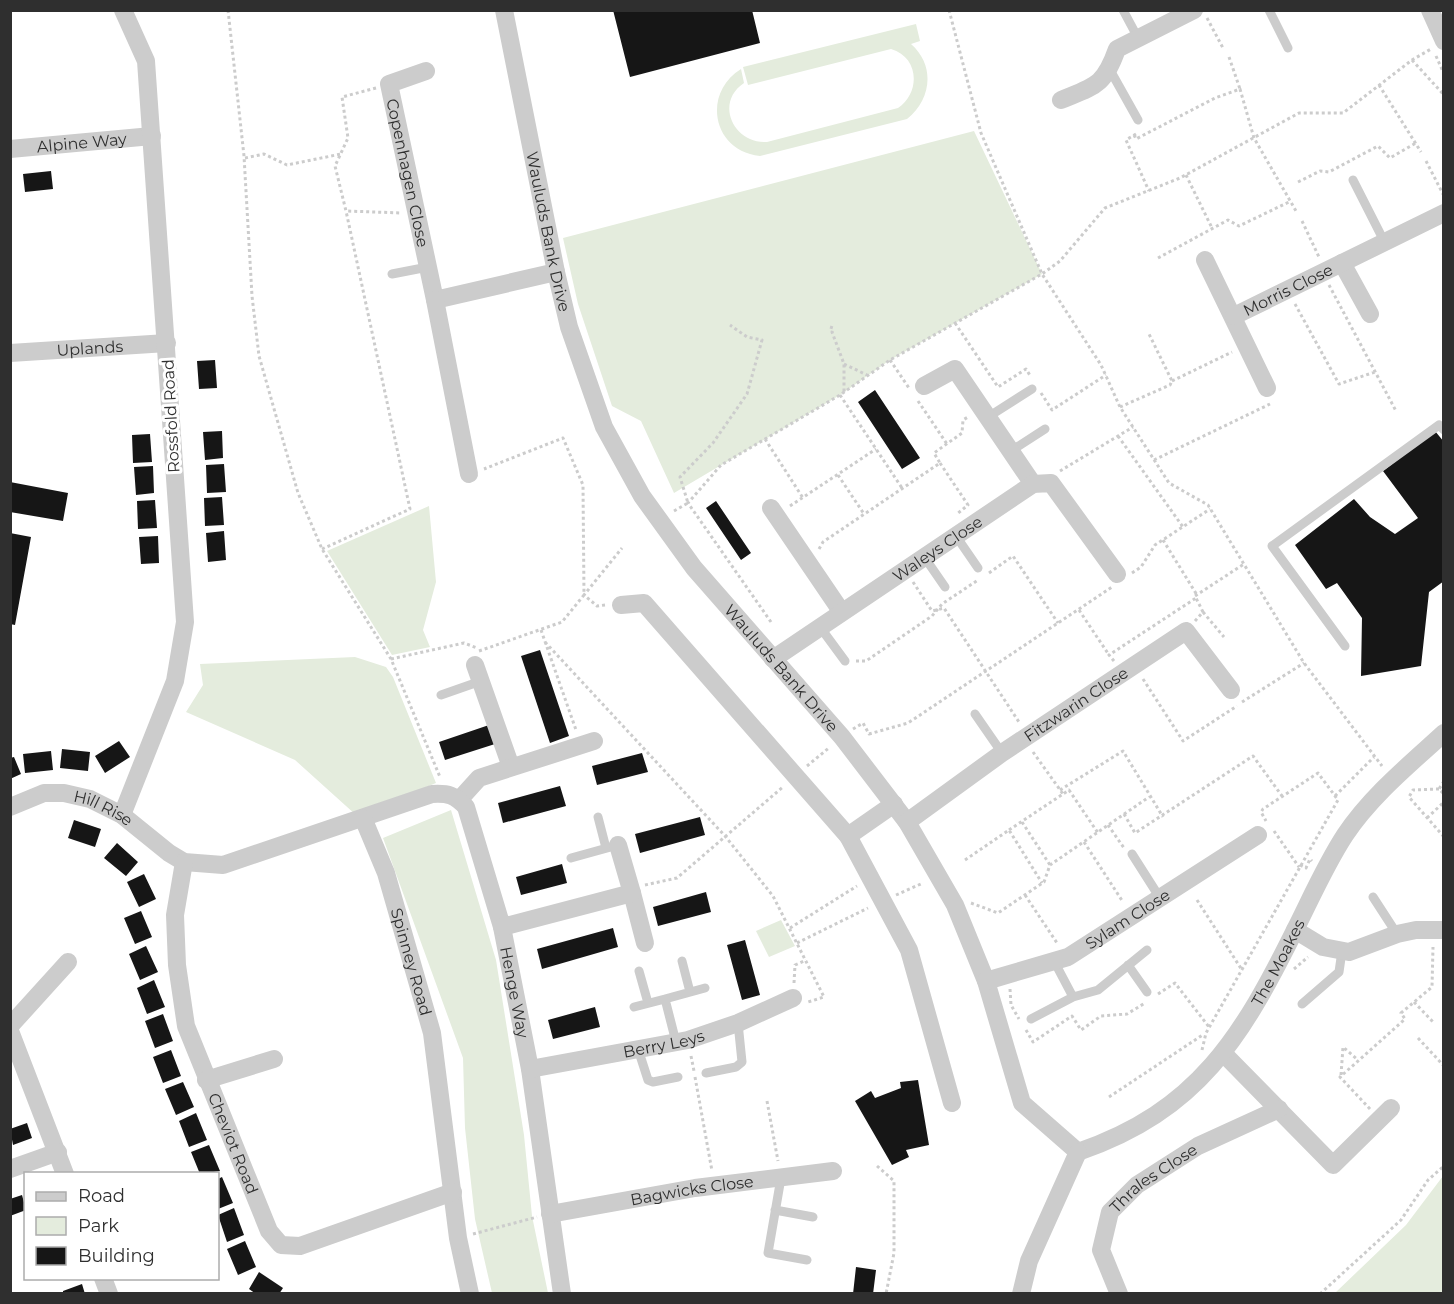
<svg xmlns="http://www.w3.org/2000/svg" width="1454" height="1304" font-family="Montserrat,sans-serif">
  <rect width="100%" height="100%" fill="#fff"/>
  <path fill="#e4ecdd" d="M916,24L920,41L911,44C936,66 931,100 907,119L760,156C712,151 702,93 741,69L744,83C714,103 734,144 767,142L898,108C921,92 919,57 891,49L748,85L743,67Z
    M974,131L1042,274L890,360L840,395L674,493L641,421L612,406L578,304L563,238Z
    M429,506L436,582L423,630L430,647L392,655L327,551Z
    M355,657L386,667L393,677L436,783L356,815L295,760L186,712L203,685L200,664Z
    M451,810L496,960L524,1135L532,1216L548,1293H492L475,1219L465,1128L463,1058L383,838Z
    M781,920L795,946L769,957L756,931Z
    M1443,1176V1293H1335L1406,1225Z"/>
  <path fill="#161616" d="M613,10H752L760,43L630,77Z
    M51,171L53,189L25,192L23,174Z
    M215,360L217,388L199,389L197,361Z
    M875,390L920,458L902,469L858,402Z
    M222,431L223,458L205,460L203,432Z
    M1435,431L1444,442V581L1429,592L1421,666L1361,676L1362,618L1337,583L1326,589L1295,545L1354,499L1370,517L1395,534L1418,518L1383,471Z
    M150,434L152,462L133,463L132,435Z
    M224,464L226,492L207,493L206,465Z
    M153,466L154,493L136,495L134,467Z
    M10,482L68,493L63,521L10,512Z
    M222,497L224,525L205,526L204,498Z
    M155,500L157,528L138,529L137,501Z
    M716,501L751,553L741,560L706,508Z
    M224,531L226,560L208,562L206,533Z
    M10,533L31,537L15,625L10,624Z
    M158,536L159,563L141,564L139,537Z
    M540,650L569,736L550,743L521,656Z
    M489,725L495,744L445,760L439,742Z
    M119,741L130,757L105,773L95,756Z
    M62,749L90,752L88,771L60,768Z
    M51,751L53,770L25,773L23,754Z
    M642,753L648,772L597,785L592,766Z
    M14,757L21,774L10,779V758Z
    M560,786L566,806L503,823L498,803Z
    M700,817L705,835L640,853L635,834Z
    M74,820L101,829L95,847L68,838Z
    M117,843L138,862L126,876L104,858Z
    M562,864L567,883L521,895L516,877Z
    M144,874L156,899L139,907L127,882Z
    M706,892L711,912L658,926L653,907Z
    M141,911L152,937L135,944L124,918Z
    M613,928L618,947L542,969L537,949Z
    M745,940L760,995L742,1000L727,945Z
    M146,946L158,972L140,980L129,954Z
    M154,980L165,1007L147,1014L137,988Z
    M595,1007L600,1027L553,1039L548,1020Z
    M163,1014L173,1041L155,1048L145,1021Z
    M171,1050L181,1076L163,1083L153,1057Z
    M918,1080L929,1145L906,1150L909,1157L892,1165L855,1101L871,1091L875,1098L901,1088L900,1082Z
    M183,1082L194,1107L176,1115L165,1089Z
    M196,1113L207,1140L189,1147L179,1121Z
    M27,1123L32,1138L13,1145L10,1129Z
    M209,1145L220,1171L200,1174L191,1152Z
    M222,1177L233,1203L218,1209V1179Z
    M22,1195L26,1210L10,1216V1199Z
    M234,1208L244,1235L227,1242L218,1215Z
    M245,1241L256,1267L238,1275L227,1249Z
    M856,1267L876,1270L873,1294H853Z
    M259,1272L283,1288L279,1294H256L249,1289Z
    M82,1284L85,1294H63V1291Z"/>
  <g fill="none" stroke-linecap="round" stroke-linejoin="round">
    <path stroke="#ccc" stroke-width="3" stroke-dasharray="3 3" stroke-linecap="butt" d="M228,10L244,156L252,296L259,356L298,493L322,549L391,659L440,777
      M949,10L981,133L1042,274L1101,365L1120,407L1169,483L1208,505L1304,663L1382,766
      M1207,18L1223,48
      M1436,56L1444,74
      M1229,57L1240,89
      M1412,60L1444,95
      M1379,85L1421,152
      M376,88L342,97L348,138L335,166L346,211L402,213
      M1136,134L1126,140L1149,191
      M1134,135L1136,139L1215,98L1240,89L1254,138L1296,211
      M245,158L264,154L287,165L341,154
      M1426,161L1444,196
      M1186,175L1212,228
      M1298,182L1320,171L1329,172L1378,146L1390,158L1416,143
      M1302,221L1319,257
      M1158,258L1228,220L1239,226L1291,201
      M1329,285L1396,411
      M1295,304L1339,384L1375,372
      M955,323L998,387L1026,369L1031,377
      M830,327L833,328L832,332L844,364V392
      M890,360L909,388
      M844,364L867,375
      M1172,381L1232,352
      M1041,393L1052,410L1106,375
      M840,395L902,488
      M918,401L947,444
      M1120,407L1170,385L1172,381L1149,334
      M1118,436L1183,527
      M765,439L803,498
      M1154,460L1270,404
      M940,463L968,505L957,514
      M1060,471L1133,427
      M838,475L864,514
      M790,506L876,449
      M674,511L688,503L680,477L713,443L747,394L762,340L747,337L730,325
      M1163,540L1197,595
      M322,549L410,509L346,211
      M819,549L823,542L940,463L934,453L962,433L963,420L968,417
      M989,573L1013,556L1058,623
      M1132,573L1141,567L1155,545L1210,509
      M913,582L932,611L944,608L1019,722
      M605,605L597,606L584,595L622,548
      M1079,610L1109,655
      M1203,612L1224,637
      M1195,621L1203,612L1195,596L1244,564
      M771,622L688,503L721,465L840,395L890,360L1042,274L1060,261L1105,208L1180,178L1299,113H1343L1412,60L1431,49
      M541,630L576,730
      M545,642L725,836L773,896L824,997L808,1002
      M479,651L562,622L584,595L583,485L563,438L484,469
      M391,659L464,643L477,648
      M856,661H866L932,616L942,604L978,580
      M1114,661L1109,655L1196,598
      M1143,679L1183,741L1237,706
      M1242,702L1304,663
      M853,729L863,723L869,734L908,723L1112,587
      M1033,752L1063,794
      M807,766L830,747
      M1444,781L1439,789L1444,794
      M1439,789L1413,790L1409,797L1444,837
      M1060,790L1123,751L1163,817
      M1335,796L1374,757
      M1124,814L1135,833L1253,756L1282,796
      M1427,818L1444,802
      M1022,822L1050,865
      M1108,825L1124,848
      M1009,830L1069,790L1098,833
      M1274,831L1299,867
      M1084,842L1123,902
      M965,860L1009,830L1042,883
      M1300,865L1306,868L1310,859L1312,861
      M645,885L677,878L784,786
      M896,895L923,883
      M1025,895L1057,943
      M1197,900L1242,970
      M971,903L998,913L1044,882L1050,865L1149,797
      M790,928L857,886
      M797,943L868,908
      M1294,969L1308,957
      M794,983L795,965L806,960
      M1010,989L1011,1005L1019,1019
      M1158,994L1175,983L1209,1027
      M1414,1002L1434,1023
      M1026,1030L1033,1042L1072,1016L1081,1030L1101,1016L1127,1014L1145,1003
      M1418,1038L1444,1066
      M1202,1050L1206,1033L1338,800L1318,773L1263,809L1261,812L1266,821
      M691,1056L694,1071
      M1341,1075L1343,1047L1358,1060
      M695,1077L712,1171
      M1109,1097L1204,1034
      M767,1101L778,1161
      M1370,1109L1340,1077L1405,1019L1401,1013L1432,987L1433,947
      M877,1166L894,1181V1253L886,1294
      M473,1234L537,1217
      M1320,1294L1401,1220L1428,1180L1444,1166"/>
    <path stroke="#ccc" stroke-width="9" d="M1123,10L1138,38
      M1269,10L1288,48
      M1110,70L1138,120
      M1353,180L1384,241
      M392,274L428,267
      M988,417L1032,389
      M1011,451L1045,429
      M956,536L978,568
      M925,558L945,587
      M820,627L845,661
      M1345,646L1272,546L1439,425L1444,430
      M441,695L481,681
      M975,714L1002,753
      M598,817L606,848
      M1132,854L1160,898
      M571,858L618,845
      M1373,897L1397,934
      M682,961L690,992
      M1054,961L1073,997
      M1128,965L1147,992
      M639,971L648,1003
      M665,999L705,988
      M1302,1004L1339,972L1342,951
      M634,1007L665,999L676,1042
      M1031,1019L1073,997L1098,990L1147,950
      M638,1049L648,1080L653,1082L678,1077
      M706,1073L736,1067L742,1062L738,1023
      M781,1178L768,1253L807,1260
      M775,1210L813,1217"/>
    <g stroke="#ccc" stroke-width="18">
      <path id="s1" d="M504,10L556,272L569,327L604,427L642,496L694,568L842,737L907,822L955,905L986,981L1022,1103L1078,1152"/>
      <path d="M1430,10L1444,41"/>
      <path id="s2" d="M426,71L389,84L435,300L556,272"/>
      <path d="M1061,100C1095,86 1104,86 1117,49L1194,10"/>
      <path id="s3" d="M10,149L152,136"/>
      <path d="M1205,260L1267,388"/>
      <path d="M1342,263L1370,314"/>
      <path d="M435,300L469,474"/>
      <path id="s4" d="M1234,316L1444,213"/>
      <path id="s5" d="M10,353L167,343"/>
      <path d="M924,386L955,369L1033,484"/>
      <path d="M771,508L841,611"/>
      <path d="M621,605L644,603L848,836L909,950L952,1103"/>
      <path id="s6" d="M773,659L1033,484L1051,483L1117,574"/>
      <path d="M475,665L511,767"/>
      <path d="M460,799L479,778L594,741"/>
      <path id="s7" d="M10,807L44,793H64L90,799L122,815L169,853L184,862L223,865L432,794C448,793 455,795 466,807L502,927L530,1069L562,1294"/>
      <path d="M122,815L175,681L185,622L146,61L123,10"/>
      <path id="s8" d="M363,818L386,873L432,1033L458,1238L470,1294"/>
      <path id="s9" d="M907,822L1002,753L1186,631L1231,690"/>
      <path d="M848,836L894,804"/>
      <path id="s10" d="M184,862L175,915L177,965L186,1026L269,1231L281,1245L300,1246L453,1192"/>
      <path d="M632,893L645,943"/>
      <path d="M502,927L632,893L618,845"/>
      <path d="M1295,930L1323,947L1349,952L1397,934L1416,930H1444"/>
      <path id="s11" d="M986,981L1068,957L1258,835"/>
      <path d="M10,1026L68,962"/>
      <path d="M10,1031L65,1174"/>
      <path d="M1223,1053L1333,1165L1391,1108"/>
      <path id="s12" d="M530,1069L688,1040L738,1023L793,998"/>
      <path d="M206,1080L274,1059"/>
      <path id="s13" d="M1078,1152C1198,1111 1242,1037 1296,928C1312,896 1326,864 1345,835C1371,796 1409,765 1444,733"/>
      <path d="M10,1169L58,1152"/>
      <path id="s14" d="M550,1214L695,1188L833,1171"/>
      <path d="M103,1278L109,1294"/>
      <path d="M1021,1294L1029,1261L1078,1152"/>
      <path id="s15" d="M1119,1294L1101,1250L1110,1212L1137,1185L1198,1146L1279,1109"/>
    </g>
  </g>
  <g text-anchor="middle" dominant-baseline="central" stroke-width="6" stroke-linejoin="round" paint-order="stroke">
    <g font-size="16" fill="#2f2f2f" stroke="#fff">
      <text stroke="none"><textPath href="#s3" startOffset="72">Alpine Way</textPath></text>
      <text stroke="none"><textPath href="#s2" startOffset="130">Copenhagen Close</textPath></text>
      <text stroke="none"><textPath href="#s1" startOffset="226">Wauluds Bank Drive</textPath></text>
      <text stroke="none"><textPath href="#s4" startOffset="60">Morris Close</textPath></text>
      <text stroke="none"><textPath href="#s5" startOffset="80">Uplands</textPath></text>
      <text transform="translate(171 416) rotate(-93)">Rossfold Road</text>
      <text stroke="none"><textPath href="#s6" startOffset="198">Waleys Close</textPath></text>
      <text stroke="none"><textPath href="#s1" startOffset="730">Wauluds Bank Drive</textPath></text>
      <text stroke="none"><textPath href="#s9" startOffset="206">Fitzwarin Close</textPath></text>
      <text stroke="none"><textPath href="#s7" startOffset="99">Hill Rise</textPath></text>
      <text stroke="none"><textPath href="#s11" startOffset="156">Sylam Close</textPath></text>
      <text stroke="none"><textPath href="#s8" startOffset="152">Spinney Road</textPath></text>
      <text stroke="none"><textPath href="#s13" startOffset="284">The Moakes</textPath></text>
      <text stroke="none"><textPath href="#s7" startOffset="687">Henge Way</textPath></text>
      <text stroke="none"><textPath href="#s12" startOffset="136">Berry Leys</textPath></text>
      <text stroke="none"><textPath href="#s10" startOffset="292">Cheviot Road</textPath></text>
      <text stroke="none"><textPath href="#s15" startOffset="142">Thrales Close</textPath></text>
      <text stroke="none"><textPath href="#s14" startOffset="144">Bagwicks Close</textPath></text>
    </g>
  </g>
  <rect width="1454" height="1304" fill="none" stroke="#2f2f2f" stroke-width="24"/>
  <rect x="24" y="1172" width="195" height="108" fill="#ffffff" stroke="#acacac" stroke-width="1.5"/>
  <rect x="36" y="1192" width="30" height="9" fill="#cccccc" stroke="#acacac" stroke-width="1.5"/>
  <text x="78" y="1202" font-size="18" fill="#2f2f2f">Road</text>
  <rect x="36" y="1217" width="30" height="18" fill="#e4ecdd" stroke="#acacac" stroke-width="1.5"/>
  <text x="78" y="1232" font-size="18" fill="#2f2f2f">Park</text>
  <rect x="36" y="1247" width="30" height="18" fill="#161616" stroke="#acacac" stroke-width="1.5"/>
  <text x="78" y="1262" font-size="18" fill="#2f2f2f">Building</text>
</svg>
